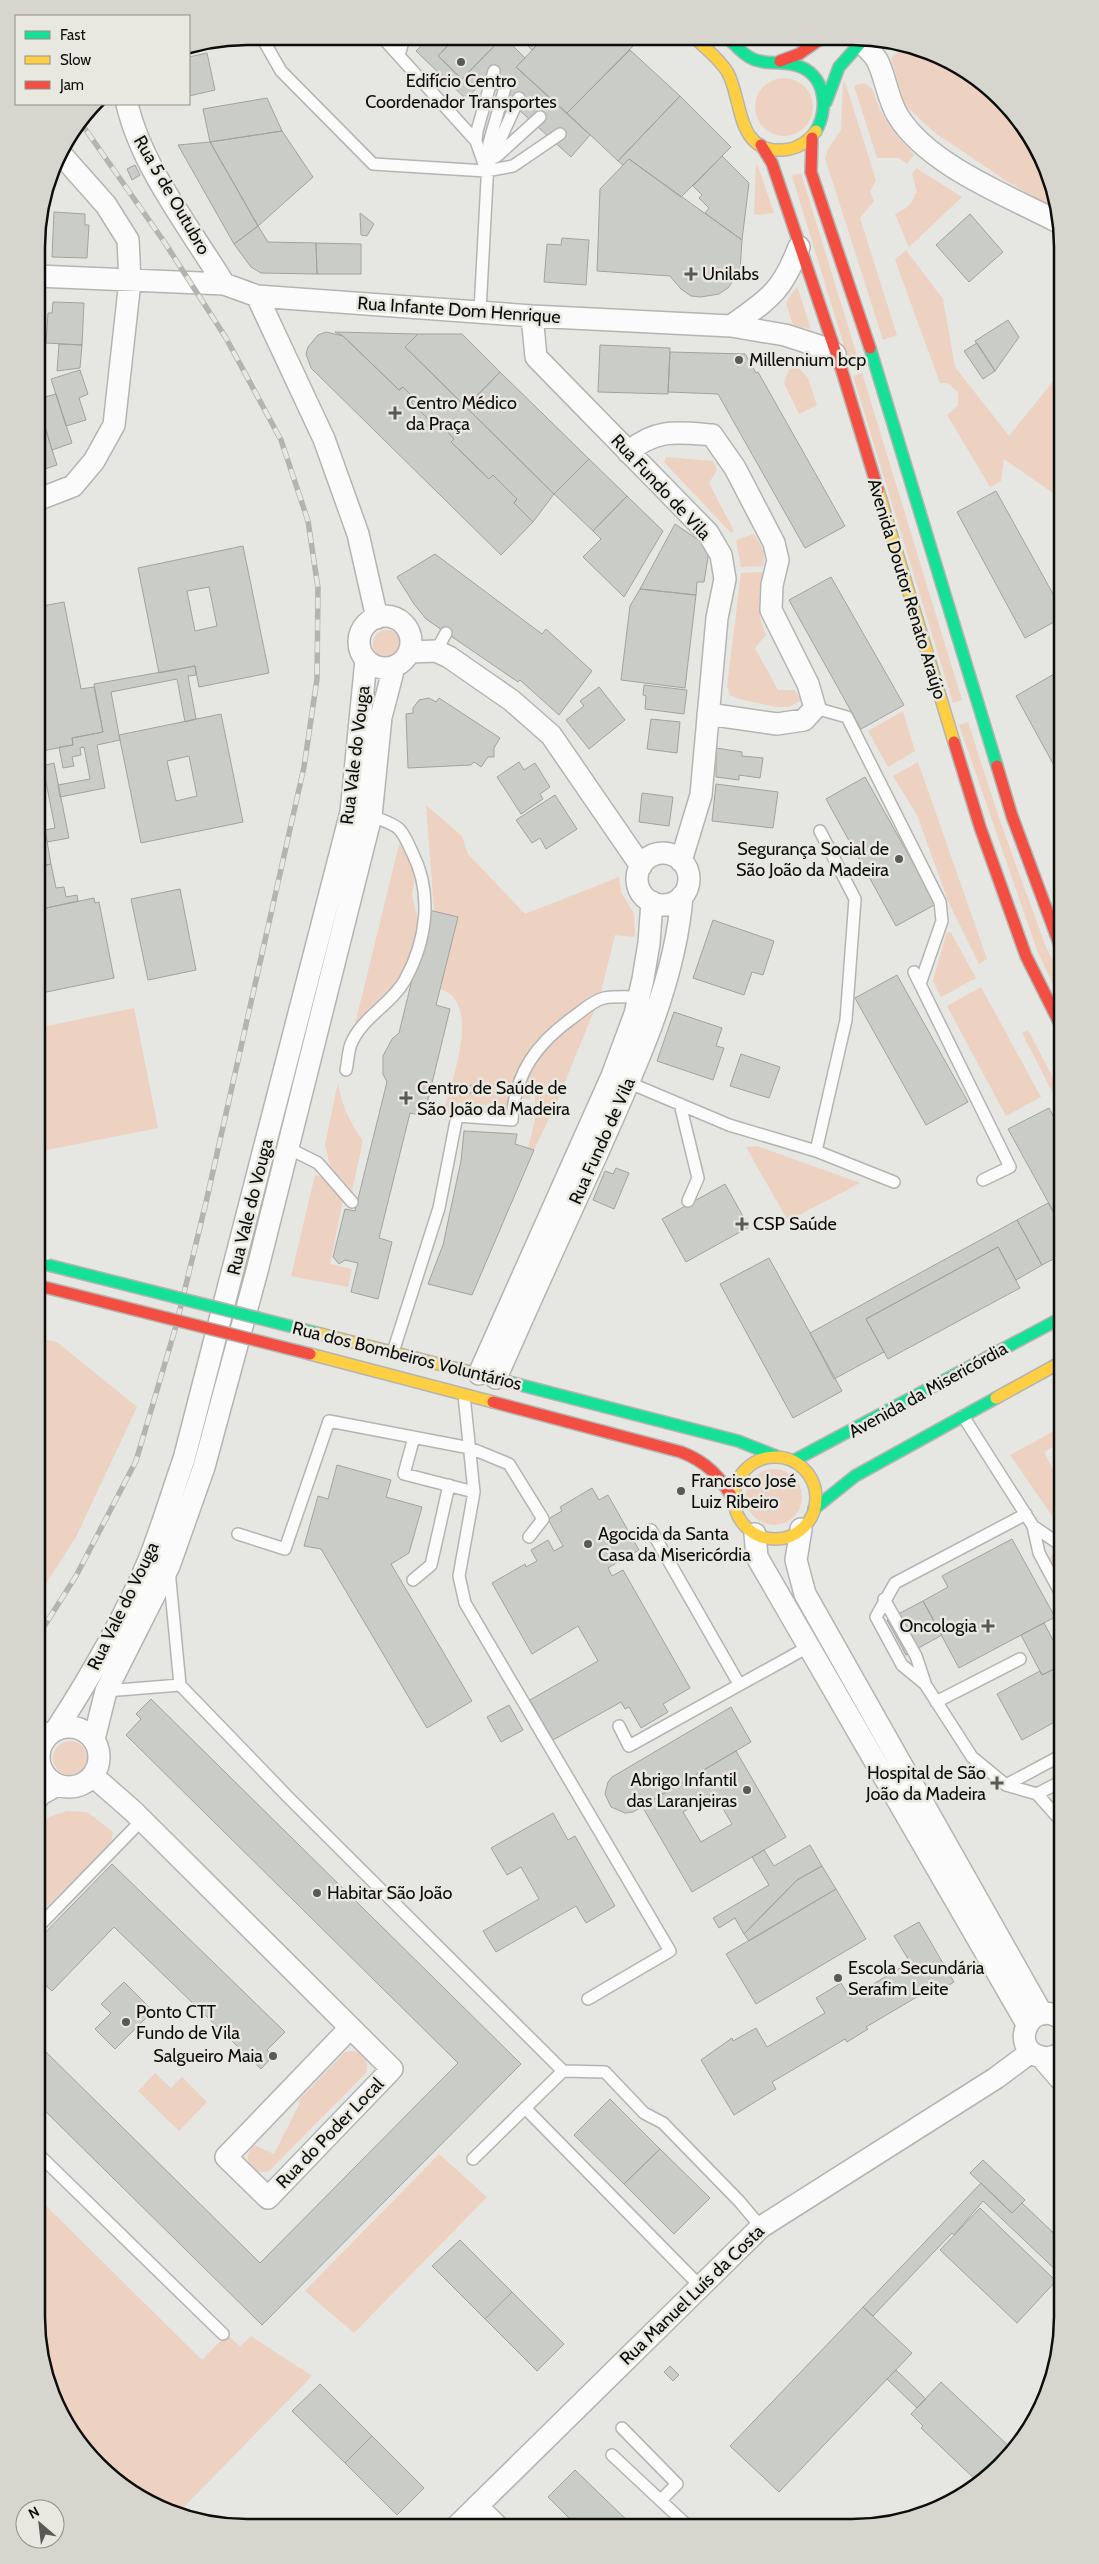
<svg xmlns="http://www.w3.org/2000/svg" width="1099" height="2564" font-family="Cabin,sans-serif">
  <rect width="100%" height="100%" fill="#e6e6e2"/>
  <path fill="#edd2c2" d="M905,44L946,58L1001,98L1034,141L1056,193L1058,210L1008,182L934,132L905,105L891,59Z
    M755 107a29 29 0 1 1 58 0a29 29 0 1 1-58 0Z
    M845,82L876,180L870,192L874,201L860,218L897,335L883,340L825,158L828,149L841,130L843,83Z
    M862,83C874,86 874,94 877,103C885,123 901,139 914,155L907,164L899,158H877L854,86Z
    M756,164L759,169L774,213L754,215Z
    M916,168L962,197L909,247L895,214C906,208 911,207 915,194L917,193L912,174Z
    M801,173L858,359L849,362L792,176Z
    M906,250L943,299L955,367L1009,436L1063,369V500L1004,459L1001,481L990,487L947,415L958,406V392L947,383H940L895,260Z
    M797,286L811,329L793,325L786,303Z
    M798,367L808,378L817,405L799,414L784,383L789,370Z
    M862,373L962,700L953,703L853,376Z
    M666,457L713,461L717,470L709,483L734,531L731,533L664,462Z
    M754,534L765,553L763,566L741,567L736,540Z
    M763,572C758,596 756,612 766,635L755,648L778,690H795L801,701L788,707H776L739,699L730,695L727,687L741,573Z
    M373 644a14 14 0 1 1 28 0a14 14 0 1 1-28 0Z
    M903,711L915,751L888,767L868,731Z
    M968,722L1000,821L1046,947L1063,982V1006L1037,950L959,725Z
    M918,762L987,959L979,964L948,901L917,815L893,776Z
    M426,805L462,836L468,854L525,914L619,877L621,892L634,914L635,937L615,935L601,992C546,1027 529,1044 506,1106L451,1103L449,1114L443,1113C451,1083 475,1022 453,997C450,993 444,991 440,989Z
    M400,841L415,876L412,895L419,925L412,951L405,969L395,984L355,1024Z
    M950,931L976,978L941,997L933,981L946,934Z
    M981,987L1041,1097L1006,1116L947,1006Z
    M596,1006L562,1089L530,1088V1099L518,1098L527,1075L542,1048Z
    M134,1008L158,1128L37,1152V1028Z
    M1028,1030L1063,1097V1103L1059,1105L1022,1033Z
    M338,1082C341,1105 350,1122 363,1141L352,1191L330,1166L325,1145Z
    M535,1093L560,1095L534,1150L528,1148L537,1111L522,1108L523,1103L535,1104Z
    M757,1146L860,1183L788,1221L746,1147Z
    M315,1175L322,1177L343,1200L330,1264L352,1269L348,1287L291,1276Z
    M36,1338L57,1342L137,1407L76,1537L36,1599Z
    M1063,1426L1062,1442L1044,1452L1062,1486V1530L1010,1455Z
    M746 1497a28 28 0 1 1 56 0a28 28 0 1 1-56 0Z
    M1054,1552L1062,1555V1585L1049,1559Z
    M53 1758a17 17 0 1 1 34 0a17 17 0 1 1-34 0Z
    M67,1811L87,1812L113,1832L111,1842L36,1918V1831L49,1817Z
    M353,2051C365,2054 369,2061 366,2073L269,2171C251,2176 240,2159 254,2145L274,2154L300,2103L298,2101L345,2052Z
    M155,2073L171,2088L182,2077L207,2102L179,2131L138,2091Z
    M439,2154L487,2197L354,2333L305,2291Z
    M36,2196L202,2360L227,2334L240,2347L251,2336L312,2376L177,2514C140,2501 114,2483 89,2452C81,2443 71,2433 65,2423C26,2358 36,2268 36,2196Z"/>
  <path fill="#caccc8" stroke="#a2a3a0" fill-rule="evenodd" d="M430,37L455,38L438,56L462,79L502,38H505L525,58L516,67L590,135L571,157L485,79L466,99L416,51Z
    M455,38H502L462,79L438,56Z
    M520,38H544L532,50Z
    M544,38L633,39L637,42L567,113L516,67Z
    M630,50L680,96L618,161L567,113Z
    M207,53L215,90L189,96V57Z
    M680,96L731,147L681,197L629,159L623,165L618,161Z
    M267,98L282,131L210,142L203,109Z
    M282,131L313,177L258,226L210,142Z
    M210,142L258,226L234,244L178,145Z
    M722,156L749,183L742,240L705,213L709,208L699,198L702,195L693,186Z
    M629,159L742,240L740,271L728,288L719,294L701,297L691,296L681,289L670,276L597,271L600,189Z
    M135,165L140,175L132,180L127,169Z
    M54,212L85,214V225H89L87,258L52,257Z
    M360,213L374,224L367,236L361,235Z
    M970,214L1003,252L969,282L936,245Z
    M258,226L268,242L316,243L317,274L261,273L251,267L234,244Z
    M562,238L589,240L586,285L544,282L547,244L561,245Z
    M316,243L361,244V274H317Z
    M1063,295V313L1054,308Z
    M53,302L84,303L82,345L46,343L48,313H52Z
    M37,304L40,353H37Z
    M1008,320L1019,337L995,371L975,341Z
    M326,332L343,336L399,390L403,387L415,399L411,402L440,431L443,427L454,439L451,442L489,479L493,475L517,499L514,503L533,522L501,555L311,368L306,354L308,347L318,335Z
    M335,332L418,334L405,347L554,494L533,522L514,503L517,499L493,475L489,479L451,442L454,439L443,427L440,431L411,402L415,399L403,387L399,390L343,336Z
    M418,334H462L500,372L466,407L405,347Z
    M977,343L995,371L983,379L964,351Z
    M59,344L82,345L80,368L57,371Z
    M600,345L670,348L668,394L598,392Z
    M670,352L745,354L756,373L758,372L845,526L805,548L718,394L668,392Z
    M80,370L88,394L79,398L86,420L66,426L51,379Z
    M500,372L589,459L554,494L466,407Z
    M56,394L72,443L52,450L37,399Z
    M40,412L57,465L39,471L37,462V414Z
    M589,459L627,496L593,531L554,494Z
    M996,491L1063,612V617L1025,638L957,512Z
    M627,496L663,531L624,597L583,557L601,539L593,531Z
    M675,524L700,541L707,549L708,557L704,582H697L696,595L640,589Z
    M243,546L269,673L199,687L195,666L159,673L138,568ZM209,587L217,626L195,631L187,591Z
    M435,554L542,634L546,629L592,671L559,715L520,680L518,682L426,619L414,604L397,577Z
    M831,577L904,705L861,729L789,600Z
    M640,589L696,595L685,688L621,680L630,606Z
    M64,602L81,689L94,687L103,732L72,738L73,745L37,752V607Z
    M195,666L196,675L188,676L196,719L185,722L177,679L111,692L120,740L97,745L105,788L60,797L58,785L90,779L84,747L80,748L81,755L72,757L74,766L63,768L59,747L73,745L72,738L103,732L94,684Z
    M1054,674L1063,690V782L1016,696Z
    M644,685L687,690L684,714L645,709L646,696L643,695Z
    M599,687L625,720L589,749L566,720L584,706L580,701Z
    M429,698L436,702L439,698L500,738L494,748V757H488L481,767L474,762L471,765L408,768L406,714L413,713V708L419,700Z
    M221,714L243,822L141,843L119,735ZM189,756L197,796L176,801L167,761Z
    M651,719L680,722L677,753L647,749Z
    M716,748L742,752V756L763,758L760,778L739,775V780L716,777Z
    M519,762L524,770L535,763L550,787L540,794L543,799L521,814L497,777Z
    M54,763L69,838L47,842L45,830L55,828L45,777L37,779V767Z
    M865,777L936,904L896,926L826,799Z
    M716,784L778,792L773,828L712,821Z
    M642,793L673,797L669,826L639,822Z
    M555,795L577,829L546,849L540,838L532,843L516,820Z
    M44,824L51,864L37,867V825Z
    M51,864L56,888L64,887L66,897L77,895L78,901L37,910V867Z
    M180,889L196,970L148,980L131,899Z
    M94,898L95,903L99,902L114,978L37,994V910Z
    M429,910L458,917L436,1005L450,1009L424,1116L410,1113L379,1238L392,1242L378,1299L351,1292L358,1263L345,1260L339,1264L333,1257L345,1209L355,1211L387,1082L383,1074V1056L392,1039L399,1033Z
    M713,920L774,941L763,975L752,972L744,995L693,978Z
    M897,975L968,1102L926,1125L855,998Z
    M674,1012L722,1028L716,1046L724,1048L713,1080L657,1061Z
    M741,1054L780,1067L769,1098L730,1086Z
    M479,1083L481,1090L460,1096L458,1089Z
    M1049,1108L1063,1134V1229L1008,1129Z
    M464,1131L517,1134L515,1144L534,1150L472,1295L428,1284L443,1245L461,1161Z
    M616,1168L629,1173L614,1209L593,1200L605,1171L613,1174Z
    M725,1184L749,1227L686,1262L662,1219Z
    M1048,1203L1063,1229V1254L1042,1265L1017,1220Z
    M1017,1220L1042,1265L1016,1280L998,1247L866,1319L884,1352L834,1379L810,1333Z
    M998,1247L1020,1288L888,1359L866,1319Z
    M769,1258L842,1391L793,1418L720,1284Z
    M337,1465L391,1480L386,1497L422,1507L409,1553L391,1564L472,1701L427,1728L321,1549L304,1546L318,1496L328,1499Z
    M592,1488L599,1500L608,1495L639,1550L608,1568L612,1576L623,1570L690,1688L663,1704L668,1712L641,1728L629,1707L625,1709L621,1702L553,1740L530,1700L598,1661L578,1626L532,1654L492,1583L525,1564L526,1567L537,1561L531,1550L548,1540L554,1551L563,1546L548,1519L562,1511L560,1507Z
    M1012,1539L1055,1617L959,1668L923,1601L948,1587L942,1576Z
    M923,1601L942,1635L906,1655L887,1620Z
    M1044,1623L1062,1657V1665L1042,1675L1021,1635Z
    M1062,1665V1718L1022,1740L997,1694L1040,1671L1042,1675Z
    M151,1699L521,2064L262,2325L36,2102V2060L45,2051L260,2263L458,2063L126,1735L141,1719L136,1714Z
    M509,1705L523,1730L501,1742L487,1717Z
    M731,1707L751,1742L633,1812L625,1813L611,1807L605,1794L608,1782L612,1777Z
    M736,1751L786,1837L692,1892L642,1806ZM714,1793L732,1824L701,1842L683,1812Z
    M553,1813L568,1840L575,1836L615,1906L586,1923L576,1906L496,1952L483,1931L539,1899L521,1867L507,1875L491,1848Z
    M810,1845L822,1866L797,1880L744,1934L735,1918L719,1928L713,1918L769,1885L752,1857L764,1850L774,1866Z
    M112,1864L285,2032L267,2050L273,2056L261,2069L114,1927L52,1991L36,1977V1942Z
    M822,1866L836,1889L749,1941L744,1934L797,1880Z
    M836,1889L866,1939L756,2004L726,1954Z
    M919,1922L954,1982L930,1997L927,1991L866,2027L868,2029L847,2042L845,2039L772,2082L776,2089L734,2115L701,2060L732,2038L733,2041L756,2028L767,2047L825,2013L816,1998L841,1983L850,1998L910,1962L894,1936Z
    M124,1982L153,2011L115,2049L95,2029L111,2013L101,2004Z
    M610,2099L660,2149L624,2184L574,2135Z
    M660,2149L710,2198L674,2234L624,2184Z
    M983,2160L1025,2200L1012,2213L970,2173Z
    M981,2183L1012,2213L1022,2203L1062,2241V2276L983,2201L954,2235L952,2233L873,2316L863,2307Z
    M980,2208L1056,2281L1017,2323L940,2250Z
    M1062,2222V2241L1052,2232Z
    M460,2240L512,2292L485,2319L432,2266Z
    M512,2292L564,2344L537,2371L485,2319Z
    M863,2307L912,2353L779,2492L730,2446Z
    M670,2366L679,2375L673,2381L664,2372Z
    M896,2370L926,2399L917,2408L887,2379Z
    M941,2382L1014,2451L979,2483L921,2428L923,2426L911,2414Z
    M320,2384L372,2436L345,2463L292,2411Z
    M372,2436L424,2488L397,2515L345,2463Z
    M575,2470L633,2526H577L548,2497Z"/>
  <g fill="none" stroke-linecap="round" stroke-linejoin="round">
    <g stroke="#b4b4b2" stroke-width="14">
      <path id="lane" d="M261,36L281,71L373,164L486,171L513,166L560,134
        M382,37L476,141
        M399,56L404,37
        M496,157L540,117
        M491,160L519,98
        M485,167L476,141L477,131L494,71
        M480,311L489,143L506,84
        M436,651L446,633
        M815,708L847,717L940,902L942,921L920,984
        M914,972L1010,1167L983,1180
        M346,1070C348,1062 348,1051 351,1044C362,1017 391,1005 405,980C427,940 433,893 412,852C408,844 405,835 399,829C393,823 379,819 371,816
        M625,1081L729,1125L816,1151L894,1182
        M680,1104L698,1178L688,1201
        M288,1148L318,1163L352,1202
        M816,1151L846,1020L855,899L820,831
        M393,1352L439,1208L457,1116L512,1120C515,1072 537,1043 575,1016C583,1010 594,1000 604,998C615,996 628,997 639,997
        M464,1395L474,1492L459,1576L465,1603L670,1951L588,1999
        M963,1416L1033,1526L1039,1553L1062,1596
        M414,1437L404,1474L474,1492
        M1026,1514L895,1583L876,1617L902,1665L925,1684L972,1757L1006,1785L1037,1794L1062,1822
        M1033,1526L1062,1546
        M651,1530L739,1684
        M238,1534L285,1549L329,1421L470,1448L509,1464L543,1519L529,1537
        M169,1570L180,1685L289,1798L563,2071L473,2159
        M413,1580L431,1565L449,1485
        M884,1599L916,1656L925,1683
        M106,1691L180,1685
        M936,1702L1020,1659
        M619,1726L629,1746L808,1647
        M1006,1785L1062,1755
        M1037,1794L1062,1781
        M36,1929L142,1820
        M563,2071L605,2072L644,2113L663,2123L739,2201L761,2227
        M525,2108L700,2286
        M36,2152L223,2334
        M622,2428L677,2484L661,2500
        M612,2455L689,2527"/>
    </g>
    <g stroke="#b4b4b2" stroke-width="24">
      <path id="street" d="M861,42C867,48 875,55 878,62C886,79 888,100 898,116C929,166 1009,196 1060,223
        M127,104C142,168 190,228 224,284
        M37,276L224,284L257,296L532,316L731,326L785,335L819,346L835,354
        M257,296L324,439L358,534L377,618
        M532,316L536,357L708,533L721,555L725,579L717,618L701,795L681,861
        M731,326C770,298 781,293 799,247
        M628,452C657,428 678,432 712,435L735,468L774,543L778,560L772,585L771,610L808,684L815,708L804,720L777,724L708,714
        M37,500L73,486L94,461L114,425L130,281L128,240L106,205L59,152
        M359 642a26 26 0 1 1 52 0a26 26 0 1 1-52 0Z
        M409,652L436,651L449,657L511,700L551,735L641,866
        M637 879a26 26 0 1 1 52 0a26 26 0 1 1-52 0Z
        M479,1374L612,1076L635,1014L643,979L649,943L652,902
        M496,1378C529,1303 563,1228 597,1154C633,1072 675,986 682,896
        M801,1529L796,1560L805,1594L1042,2014
        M755,1534L757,1557L1027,2024
        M39 1757a30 30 0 1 1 60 0a30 30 0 1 1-60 0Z
        M56,1730C91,1676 124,1619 149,1560C162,1527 172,1493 184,1459L351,812L366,660
        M94,1739L106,1691L169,1566L204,1467L257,1271L371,816L381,717L394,667
        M93,1776L133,1811L392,2069L268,2198L226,2157L350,2028
        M36,1800L41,1794L57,1785
        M1062,2052C1056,2057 1049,2059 1041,2057C1008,2049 1029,1996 1062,2019
        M1042,2058L1062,2081
        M477,2506L497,2526
        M458,2525L761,2227L996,2078L1031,2052"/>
    </g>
    <g stroke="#b4b4b2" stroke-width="14">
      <path id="fast" d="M729,39C736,46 743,55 753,59C766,65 781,61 795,65C826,73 829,108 816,131
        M826,102L839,67L863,40
        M870,348L997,766
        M509,1382L738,1441L776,1456
        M793,1461L1063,1317
        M814,1509L855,1476L996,1398"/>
    </g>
    <g stroke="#b4b4b2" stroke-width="14">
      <path id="slow" d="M696,39C707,50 720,59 728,73C743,102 736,153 783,150C797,149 808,142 816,131
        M878,490L954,742
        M313,1332L509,1382
        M310,1354L493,1402
        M996,1398L1063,1361
        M734 1498a41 41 0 1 1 82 0a41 41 0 1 1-82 0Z"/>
    </g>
    <g stroke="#b4b4b2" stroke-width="14">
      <path id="jam" d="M780,61L799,54L819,40
        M812,138L811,172L870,348
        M761,145L772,163L842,371L878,490
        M954,742L980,827L1026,956L1063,1030
        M997,766L1012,816L1063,954
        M493,1402L681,1452C707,1462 721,1477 734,1501"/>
    </g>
    <use href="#lane" stroke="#fbfbfb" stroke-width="11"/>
    <use href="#street" stroke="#fbfbfb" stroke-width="21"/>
    <use href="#fast" stroke="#16e098" stroke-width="11"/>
    <use href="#slow" stroke="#ffcf43" stroke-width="11"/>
    <use href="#jam" stroke="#f24e42" stroke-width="11"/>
    <g stroke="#b3b3b2" stroke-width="5.5">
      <path id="rail" d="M36,1639L76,1576L136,1461L176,1326L207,1198L304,767L317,679L318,588L308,521L281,440L226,338L165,243L81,123"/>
    </g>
    <use href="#rail" stroke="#e8e8e0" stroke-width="4" stroke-dasharray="11" stroke-linecap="butt"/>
    <g stroke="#b4b4b2" stroke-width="14" stroke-linecap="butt">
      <path id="fast-bridge" d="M48,1265L313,1332"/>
    </g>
    <g stroke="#b4b4b2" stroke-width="14" stroke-linecap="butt">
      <path id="jam-bridge" d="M44,1287L310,1354"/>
    </g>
    <use href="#fast-bridge" stroke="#16e098" stroke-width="11"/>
    <use href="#jam-bridge" stroke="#f24e42" stroke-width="11"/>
  </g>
  <g fill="#595956" stroke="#e8e8e0" stroke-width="2">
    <circle cx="461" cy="62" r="5"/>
    <path d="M688.5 266.5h5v5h5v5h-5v5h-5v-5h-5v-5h5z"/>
    <circle cx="739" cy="360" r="5"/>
    <path d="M392.5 405.5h5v5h5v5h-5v5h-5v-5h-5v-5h5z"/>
    <circle cx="899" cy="859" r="5"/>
    <path d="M403.5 1090.5h5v5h5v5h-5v5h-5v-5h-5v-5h5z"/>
    <path d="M739.5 1216.5h5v5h5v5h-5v5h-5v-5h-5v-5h5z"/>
    <circle cx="681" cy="1491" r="5"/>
    <circle cx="588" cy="1544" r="5"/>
    <path d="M985.5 1618.5h5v5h5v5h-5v5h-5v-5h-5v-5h5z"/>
    <path d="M994.5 1775.5h5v5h5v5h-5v5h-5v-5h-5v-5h5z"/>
    <circle cx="747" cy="1790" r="5"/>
    <circle cx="317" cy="1893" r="5"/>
    <circle cx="838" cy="1978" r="5"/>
    <circle cx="126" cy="2022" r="5"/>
    <circle cx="273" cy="2056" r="5"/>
  </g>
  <g text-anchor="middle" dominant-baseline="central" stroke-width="5" stroke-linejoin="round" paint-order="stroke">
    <g font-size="18" fill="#0d0d0b" stroke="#e8e8e0" text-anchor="start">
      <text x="461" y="81" text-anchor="middle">Edifício Centro<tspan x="461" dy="21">Coordenador Transportes</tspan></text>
      <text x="702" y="274">Unilabs</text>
      <text x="749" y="360">Millennium bcp</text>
      <text x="406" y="403">Centro Médico<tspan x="406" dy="21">da Praça</tspan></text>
      <text x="889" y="849" text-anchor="end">Segurança Social de<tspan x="889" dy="21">São João da Madeira</tspan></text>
      <text x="417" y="1088">Centro de Saúde de<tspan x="417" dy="21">São João da Madeira</tspan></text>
      <text x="753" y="1224">CSP Saúde</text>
      <text x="691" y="1481">Francisco José<tspan x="691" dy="21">Luiz Ribeiro</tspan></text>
      <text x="598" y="1534">Agocida da Santa<tspan x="598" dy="21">Casa da Misericórdia</tspan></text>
      <text x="977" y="1626" text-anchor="end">Oncologia</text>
      <text x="986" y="1773" text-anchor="end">Hospital de São<tspan x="986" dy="21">João da Madeira</tspan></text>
      <text x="737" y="1780" text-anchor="end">Abrigo Infantil<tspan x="737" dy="21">das Laranjeiras</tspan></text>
      <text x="327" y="1893">Habitar São João</text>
      <text x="848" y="1968">Escola Secundária<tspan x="848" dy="21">Serafim Leite</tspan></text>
      <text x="136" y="2012">Ponto CTT<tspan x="136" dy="21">Fundo de Vila</tspan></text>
      <text x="263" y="2056" text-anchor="end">Salgueiro Maia</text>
    </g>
    <g font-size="18" fill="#0d0d0b" stroke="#e8e8e0">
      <text transform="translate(172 195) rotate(60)">Rua 5 de Outubro</text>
      <text transform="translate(459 310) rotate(4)">Rua Infante Dom Henrique</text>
      <text transform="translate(661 487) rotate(47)">Rua Fundo de Vila</text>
      <text transform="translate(907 589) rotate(73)">Avenida Doutor Renato Araújo</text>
      <text transform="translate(355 755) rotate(-83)">Rua Vale do Vouga</text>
      <text transform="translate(602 1141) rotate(-66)">Rua Fundo de Vila</text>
      <text transform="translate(250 1207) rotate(-76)">Rua Vale do Vouga</text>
      <text transform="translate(407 1356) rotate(14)">Rua dos Bombeiros Voluntários</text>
      <text transform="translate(928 1390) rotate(-29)">Avenida da Misericórdia</text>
      <text transform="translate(123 1606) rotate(-64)">Rua Vale do Vouga</text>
      <text transform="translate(330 2133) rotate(-46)">Rua do Poder Local</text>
      <text transform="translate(692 2295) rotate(-44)">Rua Manuel Luís da Costa</text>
    </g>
  </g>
  <path d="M0 0H1099V2564H0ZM247 45H852A202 202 0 0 1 1054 247V2317A202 202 0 0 1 852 2519H247A202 202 0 0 1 45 2317V247A202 202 0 0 1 247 45Z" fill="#d6d6cf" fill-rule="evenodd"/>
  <path fill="none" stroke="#0d0d0b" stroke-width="2.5" d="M247 45H852A202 202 0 0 1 1054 247V2317A202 202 0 0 1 852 2519H247A202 202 0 0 1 45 2317V247A202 202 0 0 1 247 45Z"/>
  <rect x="15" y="15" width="175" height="90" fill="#e8e8e0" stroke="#90908b"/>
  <rect x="25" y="31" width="25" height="8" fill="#16e098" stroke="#90908b"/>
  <text x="60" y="40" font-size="15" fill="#0d0d0b">Fast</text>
  <rect x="25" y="56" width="25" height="8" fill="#ffcf43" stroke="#90908b"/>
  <text x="60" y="65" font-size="15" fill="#0d0d0b">Slow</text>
  <rect x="25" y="81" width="25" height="8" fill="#f24e42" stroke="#90908b"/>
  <text x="60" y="90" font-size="15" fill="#0d0d0b">Jam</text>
  <g transform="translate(40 2524) rotate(332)"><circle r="24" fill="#e8e8e0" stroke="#90908b"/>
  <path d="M0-4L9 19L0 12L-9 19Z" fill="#595956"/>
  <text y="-8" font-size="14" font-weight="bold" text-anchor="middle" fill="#0d0d0b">N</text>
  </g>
</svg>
